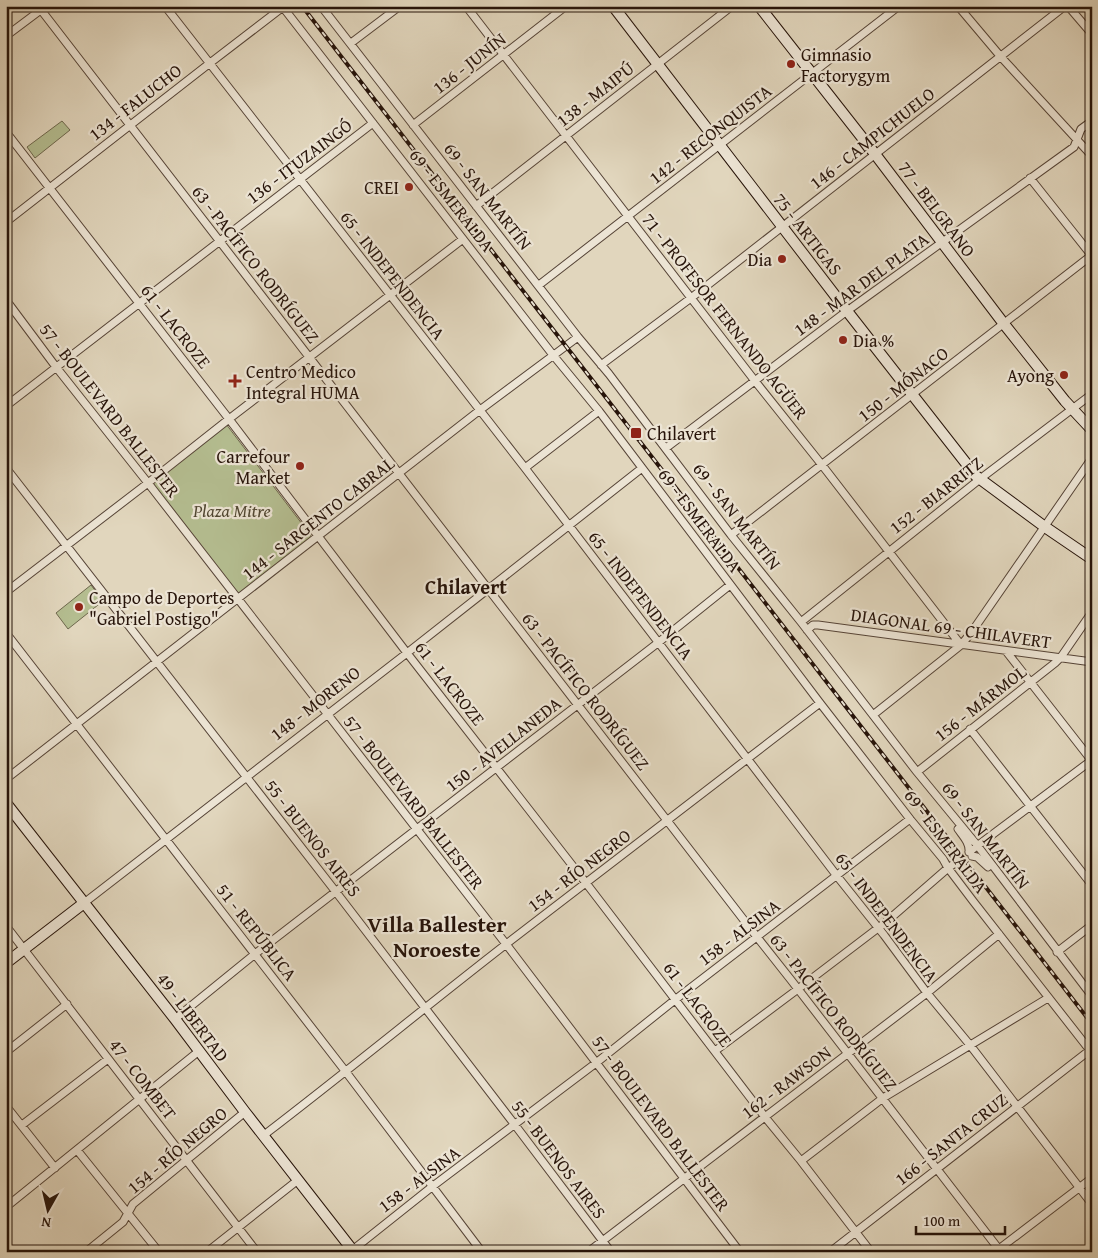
<svg xmlns="http://www.w3.org/2000/svg" width="1098" height="1258" font-family="'Gentium Book Plus',serif">
  <rect width="100%" height="100%" fill="#e1d6bd"/>
  <filter id="stains"><feTurbulence type="fractalNoise" baseFrequency=".004" numOctaves="4"/><feColorMatrix values="0 0 0 0 .2 0 0 0 0 .09 0 0 0 0 .02 0 0 0 .5 -.17"/></filter>
  <radialGradient id="worn" r=".72"><stop offset=".6" stop-color="#630" stop-opacity="0"/><stop offset="1" stop-color="#630" stop-opacity=".3"/></radialGradient>
  <path fill="#b4bd90" stroke="#6e684d" d="M62,121L70,130L35,158L27,147Z
    M226,424L312,537L237,596L152,483Z
    M91,585L103,601L68,629L56,613Z"/>
  <g fill="none" stroke-linecap="round" stroke-linejoin="round">
    <path stroke="#bcaf99" stroke-width="7" stroke-dasharray="7 3.5" stroke-linecap="butt" d="M958,861L969,852"/>
    <g stroke="#564437" stroke-width="9">
      <path id="street" d="M38,6L757,937L791,980L1001,1252
        M165,6L525,468L837,876L884,935L927,993L970,1045L1092,1204
        M282,6L553,355L599,411L820,703L910,819L943,859L948,868L973,901L1092,1053
        M321,6L578,337L609,374L731,535L801,622L917,772L977,845L1092,996
        M466,6L755,381L822,465L961,645
        M958,6L1001,57L1092,156
        M1068,6L1092,34
        M6,36L46,6
        M351,43L400,6
        M413,125L566,6
        M6,132L229,419L407,653L586,883L765,1117L801,1161L871,1252
        M1030,178L1092,256
        M476,206L732,6
        M6,222L210,63L283,7
        M539,285L899,6
        M6,300L56,367L148,483L506,944L740,1252
        M601,365L691,298L1065,6
        M6,406L373,123
        M666,448L847,311L1074,147L1081,129L1092,121
        M6,468L336,892L515,1125L611,1252
        M525,468L599,411
        M731,535L1092,255
        M6,592L148,483L229,419L463,239
        M801,622L980,479L1092,394
        M807,630L813,625H818L1092,662
        M6,633L346,1072L482,1252
        M1006,651L1092,761
        M873,715L961,645L971,633L1092,458
        M970,729L1092,885
        M917,772L1055,663L1061,657L1092,612
        M6,779L480,410L578,337
        M958,829C963,836 970,843 969,852
        M969,852L1092,760
        M972,856L977,857L988,867
        M84,903L407,653L642,468
        M6,926L257,1252
        M1057,952L1092,925
        M175,1019L255,954L659,642L730,585
        M715,1051L798,989L886,922L948,868L958,861
        M6,1052L67,1004
        M6,1106L55,1168
        M22,1125L108,1059
        M264,1135C345,1073 424,1008 505,945C609,864 715,784 820,703
        M77,1150L159,1252
        M801,1161L883,1098L1048,998
        M6,1207L199,1051
        M6,1248L10,1252
        M86,1252L123,1222L133,1204L245,1112
        M207,1252L298,1180
        M350,1252L433,1186L596,1063L676,999L910,819
        M588,1252L927,993L999,934
        M830,1252L1090,1050
        M995,1252L1092,1178"/>
    </g>
    <g stroke="#27140a" stroke-width="12">
      <path id="secondary" d="M613,6L847,311L976,476L1045,527L1092,559
        M759,6L875,154L1004,324L1065,401L1092,430
        M6,803L175,1019L245,1112L354,1252
        M6,963L84,903"/>
    </g>
    <use href="#street" stroke="#ece4d4" stroke-width="7"/>
    <use href="#secondary" stroke="#ece4d4" stroke-width="10"/>
    <g stroke="#27140a" stroke-width="4">
      <path id="rail" d="M302,6L1092,1024"/>
    </g>
    <use href="#rail" stroke="#ece4d4" stroke-width="2" stroke-dasharray="5.5" stroke-linecap="butt"/>
  </g>
  <g fill="#8f2418" stroke="#ece4d4" stroke-width="2">
    <circle cx="791" cy="64" r="5"/>
    <circle cx="409" cy="187" r="5"/>
    <circle cx="782" cy="259" r="5"/>
    <circle cx="843" cy="340" r="5"/>
    <circle cx="1064" cy="375" r="5"/>
    <path d="M232.5 373.5h5v5h5v5h-5v5h-5v-5h-5v-5h5z"/>
    <rect x="630" y="427" width="12" height="12" rx="2.5"/>
    <circle cx="300" cy="466" r="5"/>
    <circle cx="79" cy="607" r="5"/>
  </g>
  <g text-anchor="middle" dominant-baseline="central" stroke-width="4.5" stroke-linejoin="round" paint-order="stroke">
    <g font-size="18" fill="#27140a" stroke="#ece4d4" text-anchor="start">
      <text x="801" y="54">Gimnasio<tspan x="801" dy="21">Factorygym</tspan></text>
      <text x="399" y="187" text-anchor="end">CREI</text>
      <text x="772" y="259" text-anchor="end">Dia</text>
      <text x="853" y="340">Dia %</text>
      <text x="246" y="371">Centro Medico<tspan x="246" dy="21">Integral HUMA</tspan></text>
      <text x="1054" y="375" text-anchor="end">Ayong</text>
      <text x="647" y="433">Chilavert</text>
      <text x="290" y="456" text-anchor="end">Carrefour<tspan x="290" dy="21">Market</tspan></text>
      <text x="89" y="597">Campo de Deportes<tspan x="89" dy="21">"Gabriel Postigo"</tspan></text>
    </g>
    <g font-size="18" fill="#27140a" stroke="#ece4d4">
      <text transform="translate(469 63) rotate(-38)">136 - JUNÍN</text>
      <text transform="translate(595 94) rotate(-38)">138 - MAIPÚ</text>
      <text transform="translate(135 102) rotate(-38)">134 - FALUCHO</text>
      <text transform="translate(710 134) rotate(-38)">142 - RECONQUISTA</text>
      <text transform="translate(872 138) rotate(-38)">146 - CAMPICHUELO</text>
      <text transform="translate(299 161) rotate(-37)">136 - ITUZAINGÓ</text>
      <text transform="translate(488 196) rotate(52)">69 - SAN MARTÍN</text>
      <text transform="translate(452 200) rotate(52)">69 - ESMERALDA</text>
      <text transform="translate(937 209) rotate(53)">77 - BELGRANO</text>
      <text transform="translate(808 234) rotate(52)">75 - ARTIGAS</text>
      <text transform="translate(256 264) rotate(52)">63 - PACÍFICO RODRÍGUEZ</text>
      <text transform="translate(393 275) rotate(52)">65 - INDEPENDENCIA</text>
      <text transform="translate(861 284) rotate(-36)">148 - MAR DEL PLATA</text>
      <text transform="translate(725 316) rotate(52)">71 - PROFESOR FERNANDO AGÜER</text>
      <text transform="translate(176 326) rotate(52)">61 - LACROZE</text>
      <text transform="translate(903 384) rotate(-38)">150 - MÓNACO</text>
      <text transform="translate(110 410) rotate(52)">57 - BOULEVARD BALLESTER</text>
      <text transform="translate(936 495) rotate(-38)">152 - BIARRITZ</text>
      <text transform="translate(737 516) rotate(52)">69 - SAN MARTÍN</text>
      <text transform="translate(318 518) rotate(-38)">144 - SARGENTO CABRAL</text>
      <text transform="translate(700 520) rotate(53)">69 - ESMERALDA</text>
      <text transform="translate(641 595) rotate(52)">65 - INDEPENDENCIA</text>
      <text transform="translate(951 628) rotate(8)">DIAGONAL 69 - CHILAVERT</text>
      <text transform="translate(450 683) rotate(52)">61 - LACROZE</text>
      <text transform="translate(586 691) rotate(52)">63 - PACÍFICO RODRÍGUEZ</text>
      <text transform="translate(315 703) rotate(-38)">148 - MORENO</text>
      <text transform="translate(980 703) rotate(-38)">156 - MÁRMOL</text>
      <text transform="translate(503 744) rotate(-38)">150 - AVELLANEDA</text>
      <text transform="translate(414 802) rotate(52)">57 - BOULEVARD BALLESTER</text>
      <text transform="translate(986 835) rotate(52)">69 - SAN MARTÍN</text>
      <text transform="translate(313 838) rotate(52)">55 - BUENOS AIRES</text>
      <text transform="translate(946 841) rotate(53)">69 - ESMERALDA</text>
      <text transform="translate(579 870) rotate(-37)">154 - RÍO NEGRO</text>
      <text transform="translate(887 917) rotate(53)">65 - INDEPENDENCIA</text>
      <text transform="translate(257 932) rotate(52)">51 - REPÚBLICA</text>
      <text transform="translate(739 932) rotate(-37)">158 - ALSINA</text>
      <text transform="translate(698 1004) rotate(53)">61 - LACROZE</text>
      <text transform="translate(834 1012) rotate(52)">63 - PACÍFICO RODRÍGUEZ</text>
      <text transform="translate(193 1017) rotate(53)">49 - LIBERTAD</text>
      <text transform="translate(143 1079) rotate(52)">47 - COMBET</text>
      <text transform="translate(786 1082) rotate(-37)">162 - RAWSON</text>
      <text transform="translate(661 1123) rotate(53)">57 - BOULEVARD BALLESTER</text>
      <text transform="translate(951 1139) rotate(-38)">166 - SANTA CRUZ</text>
      <text transform="translate(177 1150) rotate(-40)">154 - RÍO NEGRO</text>
      <text transform="translate(559 1159) rotate(53)">55 - BUENOS AIRES</text>
      <text transform="translate(419 1179) rotate(-37)">158 - ALSINA</text>
    </g>
    <g font-size="18" font-style="italic" fill="#514732" stroke="#ece4d4">
      <text x="232" y="510">Plaza Mitre</text>
    </g>
    <g font-size="20" font-weight="bold" fill="#27140a" stroke="#ece4d4">
      <text x="466" y="586">Chilavert</text>
    </g>
    <g font-size="22" font-weight="bold" fill="#27140a" stroke="#ece4d4">
      <text x="437" y="924">Villa Ballester<tspan x="437" dy="25">Noroeste</tspan></text>
    </g>
  </g>
  <rect width="1098" height="1258" fill="none" stroke="#e1d6bd" stroke-width="25"/>
  <rect x="8" y="8" width="1083" height="1243" fill="none" stroke="#27140a" stroke-width="2.5"/>
  <rect x="12" y="12" width="1073" height="1233" fill="none" stroke="#27140a"/>
  <g transform="translate(48 1210) rotate(188)" stroke="#ece4d4" stroke-width="4" paint-order="stroke">
  <path d="M0-4L9 19L0 12L-9 19Z" fill="#27140a"/>
  <text y="-8" font-size="14" font-weight="bold" text-anchor="middle" fill="#27140a">N</text>
  </g>
  <path d="M916 1226v8h89v-8" fill="none" stroke="#27140a" stroke-width="2.5"/>
  <text x="923" y="1226" font-size="15" fill="#27140a" stroke="#ece4d4" stroke-width="4" paint-order="stroke">100 m</text>
  <rect width="100%" height="100%" filter="url(#stains)"/>
  <rect width="100%" height="100%" fill="url(#worn)"/>
</svg>
